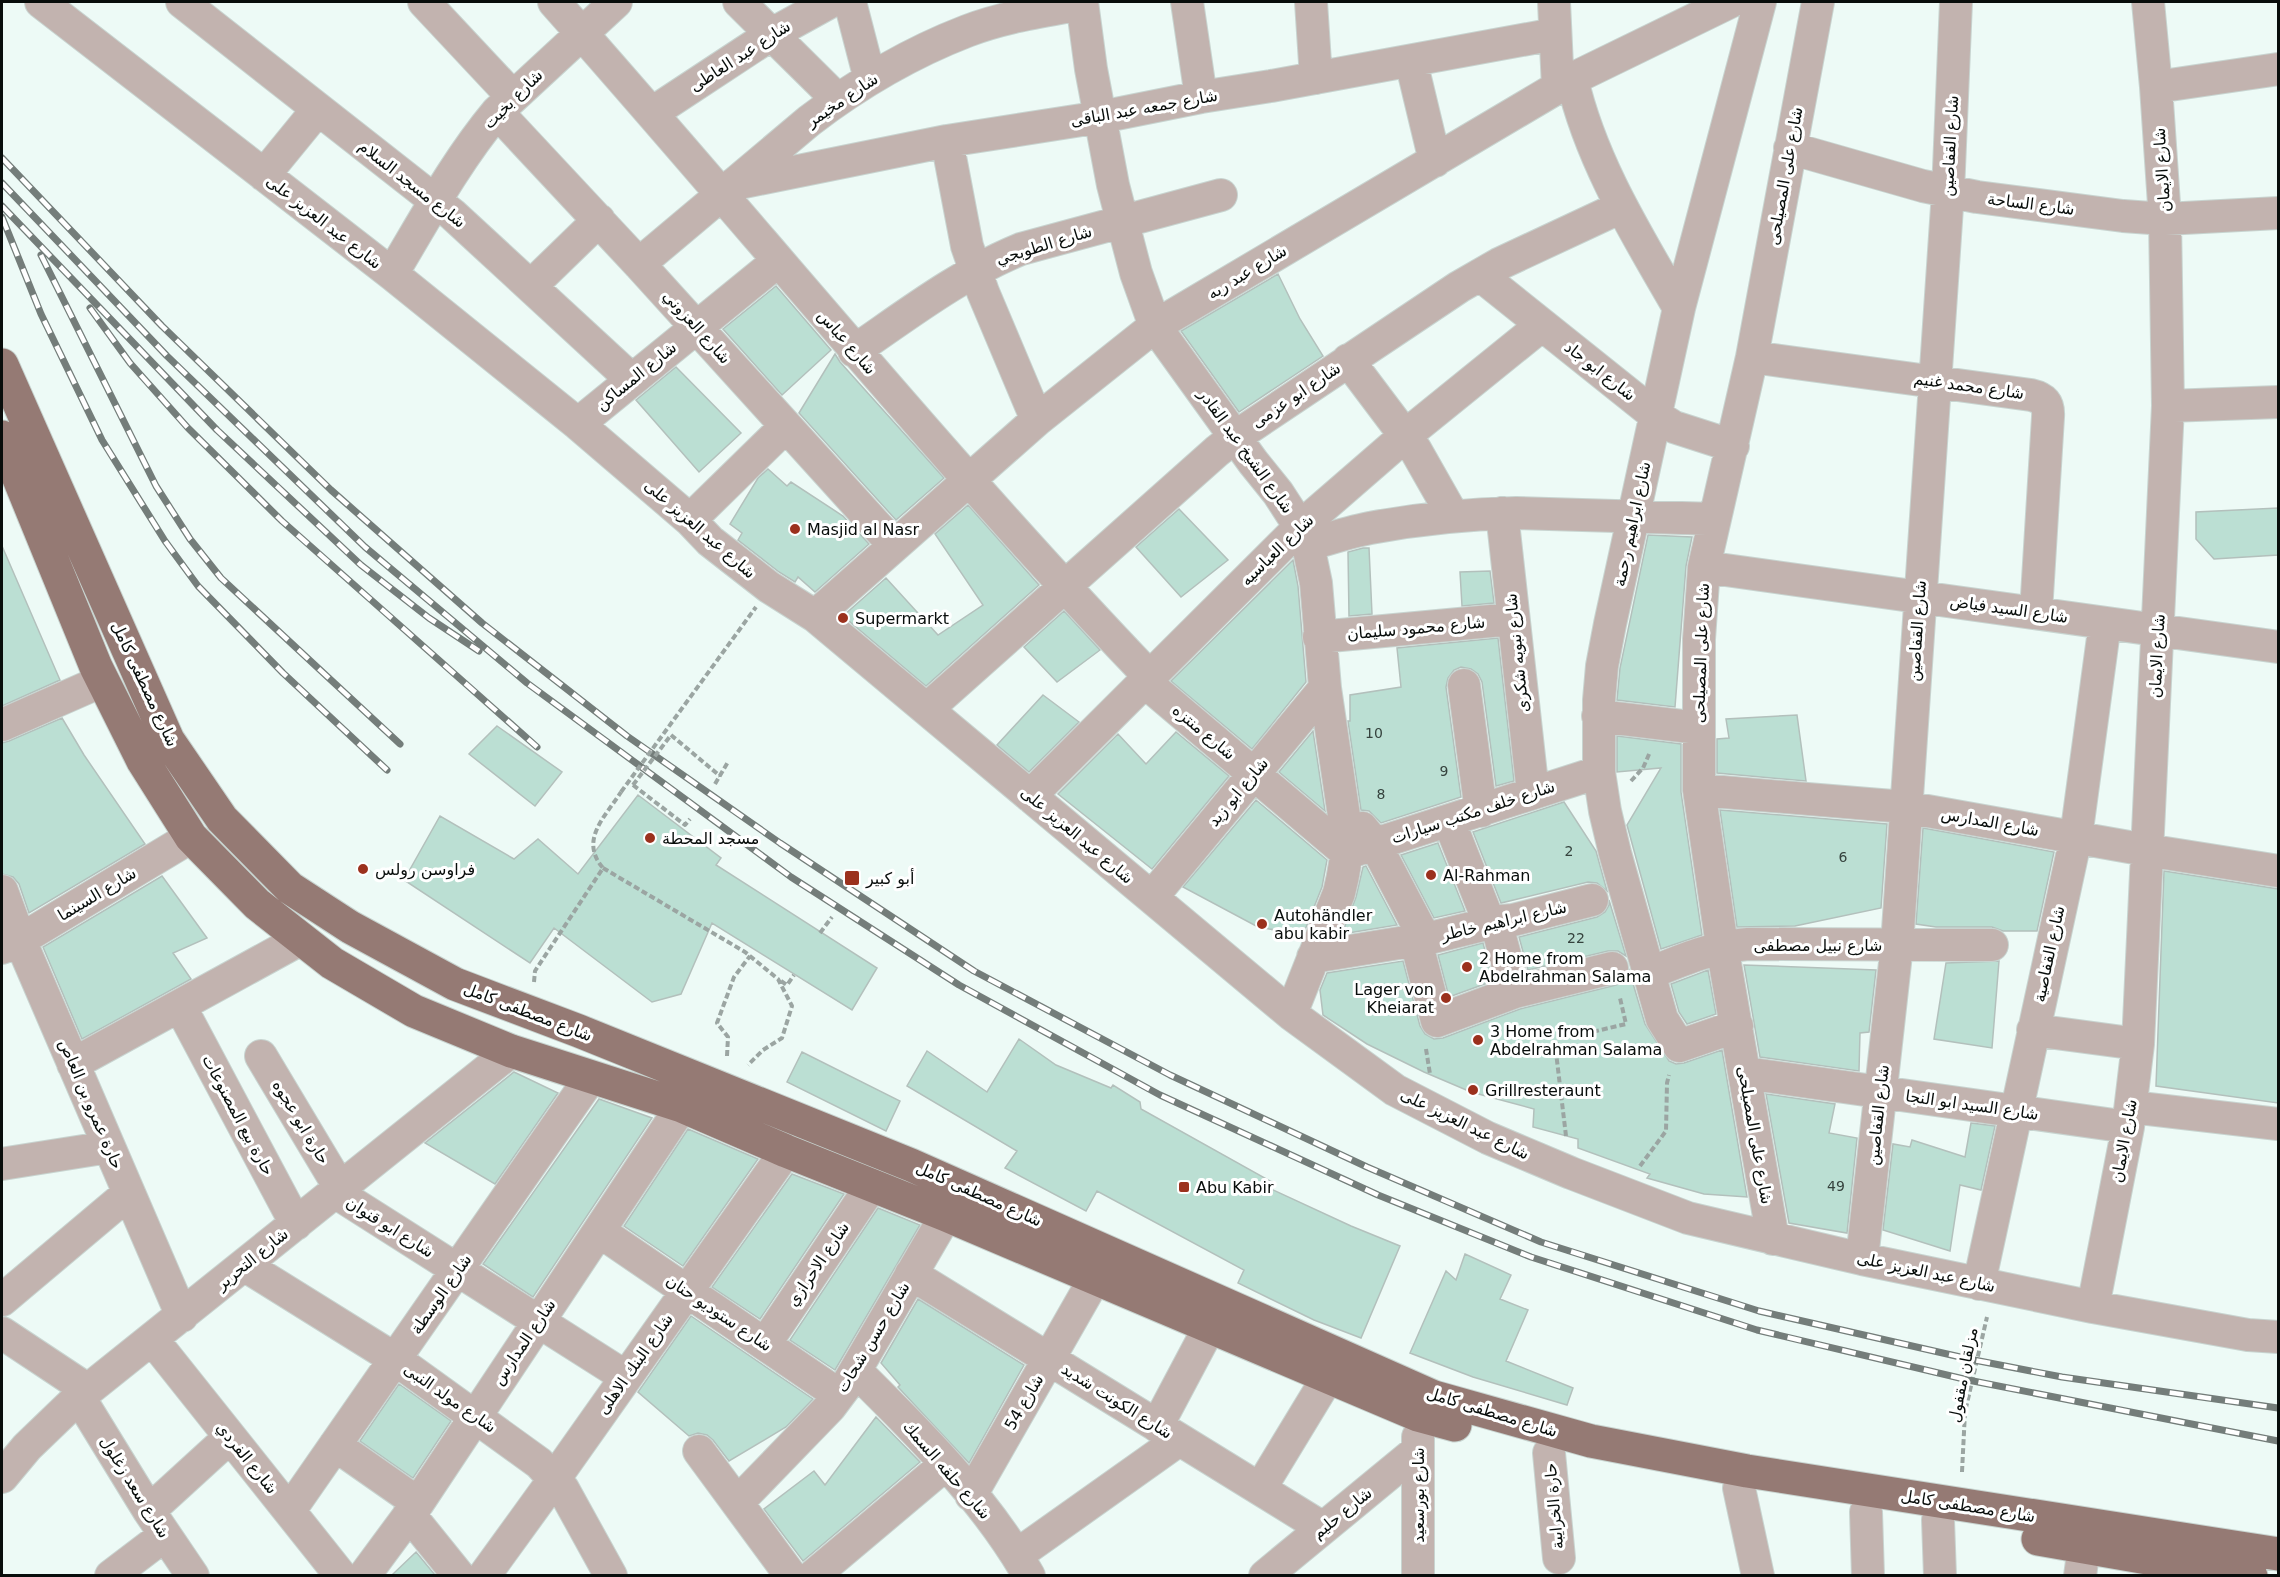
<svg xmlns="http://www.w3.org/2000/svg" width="2280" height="1577" font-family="'DejaVu Sans','Noto Sans Arabic',sans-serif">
  <rect width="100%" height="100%" fill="#edfaf6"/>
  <path fill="#bbdfd3" stroke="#b3c0bc" stroke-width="1.5" d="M1278,274L1300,319L1323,356L1239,412L1181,331Z
    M776,286L831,350L782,395L723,329Z
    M835,354L840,362L944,478L896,520L799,413Z
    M676,367L741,433L699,472L636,400Z
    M768,469L787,486L791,482L843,516L869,544L815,592L798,577L795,582L779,572L738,540L742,533L730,524L758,478Z
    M968,505L1039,585L926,686L843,616L886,578L938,635L983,605L935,534Z
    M2278,508V555L2214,559L2196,539V512Z
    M1179,509L1228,560L1181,597L1136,547Z
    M1648,535L1692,537L1686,566L1675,707L1617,700L1620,668Z
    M2,546L60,680L2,706Z
    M1363,548H1369L1372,614L1349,616L1348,552Z
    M1293,560L1298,586L1306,682L1252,749L1171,681Z
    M1490,571L1494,603L1462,606L1460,572Z
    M1064,611L1100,650L1057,682L1024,647Z
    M1498,638L1514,781L1496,786L1482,682L1478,674L1471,669L1461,667L1454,670L1448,678L1446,687L1461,797L1381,823L1369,811L1361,810L1348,721H1350V695L1401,687L1397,648Z
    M1043,695L1079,722L1029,772L997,745Z
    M1797,715L1806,781L1717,773V739L1729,738L1726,719Z
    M62,718L84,755L145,844L29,913L19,884L13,877L2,874V743L9,741Z
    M497,726L562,772L535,806L469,754Z
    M1313,731L1325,811L1279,772Z
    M1176,732L1229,776L1152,869L1058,794L1118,734L1146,764Z
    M1617,736L1681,744V792L1702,935L1661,949L1627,825L1661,768L1617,772Z
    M638,795L721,858L716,865L877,968L852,1010L712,923L681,994L652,1002L554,928L530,963L404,880L440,816L514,859L538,839L578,874Z
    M1256,800L1327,860L1322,887L1303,935L1258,927L1183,887Z
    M1564,802L1596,851L1607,891L1597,883L1588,882L1501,903L1473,832Z
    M1720,810L1887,824L1881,908L1795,926L1737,927Z
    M1923,828L2054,852L2037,931H2003L1992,927H1936L1916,924Z
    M1438,843L1465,911L1434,918L1401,855Z
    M1366,866L1397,925L1342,934L1356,897L1363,867Z
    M2164,871L2278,889V1103L2156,1086Z
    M162,876L207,938L173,953L191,979L82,1039L43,947Z
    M1609,900L1626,956L1618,951H1608L1528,970L1519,937L1597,917L1605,912L1609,905Z
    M1483,943L1493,981L1449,997L1438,955Z
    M1403,961L1420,1026L1425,1034L1434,1039L1443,1038L1520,1009L1616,985L1625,981L1629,970L1645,1024L1669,1061L1676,1064L1684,1063L1722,1050L1747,1197L1704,1194L1647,1178L1650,1174L1578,1148V1139L1533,1127L1534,1109L1471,1092L1424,1072L1367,1044L1323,1015L1320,990L1327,973Z
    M1999,961L1992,1048L1934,1039L1946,963Z
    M1744,965L1876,970L1869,1032L1860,1033L1859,1071L1760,1057Z
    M1708,970L1716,1014L1687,1024L1679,1012L1671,984Z
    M1019,1039L1056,1065L1111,1088L1113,1085L1140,1102L1141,1109L1272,1182L1269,1188L1351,1226L1400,1246L1361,1338L1314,1320L1238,1283L1244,1270L1097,1191L1086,1211L1005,1168L1017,1151L907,1086L927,1051L987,1092Z
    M802,1052L900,1101L886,1131L787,1082Z
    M514,1072L558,1093L495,1184L425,1143Z
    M1766,1094L1835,1104L1829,1133L1857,1138L1847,1233L1789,1223Z
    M599,1099L652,1118L533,1297L483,1264Z
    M1971,1123L1995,1126L1981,1190L1960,1185L1950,1251L1883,1230L1893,1144L1910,1147L1912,1140L1965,1157Z
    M688,1129L758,1159L683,1266L624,1226Z
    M792,1174L844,1194L760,1319L712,1287Z
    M878,1208L920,1225L835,1370L790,1340Z
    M1465,1254L1511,1275L1500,1299L1528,1310L1506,1361L1573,1388L1567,1405L1473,1377L1410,1353L1446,1271L1456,1280Z
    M918,1299L1024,1365L969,1463L898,1387L900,1385L881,1363Z
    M691,1316L813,1399L786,1427L729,1461L713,1440L707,1435L698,1433L689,1436L638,1392Z
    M399,1384L451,1421L413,1478L360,1441Z
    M876,1417L920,1462L803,1561L764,1509L814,1471L825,1485Z
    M416,1552L435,1575H392Z"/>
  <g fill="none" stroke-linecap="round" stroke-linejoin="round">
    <g stroke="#c8d4d0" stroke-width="34">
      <path id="minor" d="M41,2L392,274L578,424L690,520L710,541L769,587L815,616L1291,1014L1395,1090L1488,1138L1571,1173L1688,1218L1862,1259L2093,1307L2248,1335L2278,1337
        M182,2L452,214L632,380
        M424,2L513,97
        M554,2C753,226 941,459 1149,676
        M739,2L837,99
        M850,2L870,79
        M1082,2L1091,69L1113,185L1136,273L1155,326L1253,462L1278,493L1300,527L1308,545L1316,583L1325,688L1347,836C1347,856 1344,874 1339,893L1291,1014
        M1187,2L1201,97
        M1311,2L1316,78
        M1554,2L1558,88
        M1411,61L1435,161
        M1572,79C1591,162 1637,235 1679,308
        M2156,87L2278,69
        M497,112L639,264L894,545
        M652,113L772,34L830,2
        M947,141L967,246L983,292L1037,420
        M1790,148L1923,186L1977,197L2123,216L2165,219L2278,213
        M264,175L318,109
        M734,184L947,141L1101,117L1201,97L1271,86L1555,34
        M639,264L809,121C856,85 910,53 967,31C1004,17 1043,11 1082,4
        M392,274C425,219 456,161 497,112L616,2
        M1480,275L1655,415L1674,427L1733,446
        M531,286L599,220
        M854,351C908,314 960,274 1021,249L1221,195
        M1752,357L2031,395C2044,398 2049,404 2048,417L2036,612
        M1348,360L1415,449L1453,516
        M2168,406L2278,402
        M578,424L778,261
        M1502,513L1533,793
        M690,520L786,426
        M1308,545C1328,539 1349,532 1370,528C1418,519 1467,514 1516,513L1715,519
        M1704,567L2278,647
        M815,616L1037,420L1155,326L1572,79L1730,2
        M1319,637L1513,619
        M1144,681L1347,853L1599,772
        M1464,685L1481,811
        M927,709L1217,451L1235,437L1459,287L1499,264L1621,207
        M1598,716L1699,728
        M2,725L102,681
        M1699,790L1905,807L2146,850L2278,871
        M1030,796L1300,527L1406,435L1542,325
        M1449,821L1489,922
        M1362,828L1375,844L1425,939
        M2,891L20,940L182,1316
        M1152,897L1325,688
        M1496,922L1515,992
        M1416,941L1437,1021L1515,992L1612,968
        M2,948L20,940L191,837
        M1313,957L1430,938L1487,924L1489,922L1513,920L1592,900
        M1648,974C1682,960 1712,947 1748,944L1992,945
        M180,1006L296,1224
        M1737,1026L1679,1046L1662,1019L1615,853L1605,811L1599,772V700L1602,666L1610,624L1679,308L1760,2
        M2033,1030L2138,1044
        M261,1056L340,1188
        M73,1064L301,939
        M1745,1073L2128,1127
        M2131,1107L2278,1124
        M2,1164L109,1147
        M335,1192L626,1377
        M599,1231L839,1395
        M1773,1239L1722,946L1699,790V639L1704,567L1752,357L1818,2
        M1862,1259L1897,945L1948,192L1956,2
        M244,1265L395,1359L539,1463L563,1489L611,1576
        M911,1274L1323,1528
        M1979,1284L2076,837L2105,623
        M2,1300L129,1193
        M2093,1307L2128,1127L2138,1044L2168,406L2165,219L2156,87L2148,2
        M2,1333L88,1390
        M153,1340L341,1576
        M765,1344L872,1185
        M856,1371C918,1432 986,1500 1029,1576
        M79,1397L149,1511L193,1576
        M1157,1426L1210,1326
        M1418,1437V1576
        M335,1445L418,1503
        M699,1451L791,1576
        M1549,1453L1559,1558
        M2,1477L27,1447L79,1397L511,1051
        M1739,1488L1758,1576
        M1260,1489L1328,1377
        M971,1495L1095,1278
        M738,1502L830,1407L848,1383L946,1215
        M290,1510L591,1077
        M149,1511L230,1437
        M1866,1512L1868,1576
        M409,1514L459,1576
        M1938,1520L1940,1576
        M1017,1555L1179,1440
        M111,1576L165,1535
        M364,1576L418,1503L682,1106
        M484,1576L555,1478L786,1151
        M813,1576L946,1464
        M1265,1576L1418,1450
        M2080,1576L2084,1547"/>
    </g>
    <g stroke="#c8d4d0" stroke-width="35">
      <path id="major" d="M2,365L168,740L222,819L290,888L350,927L455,984L579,1031L911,1165L1434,1397L1591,1441L1747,1471L2278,1554
        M2,437L96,667L143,761L191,837L257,904L332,963L414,1011L511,1051L682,1106L786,1151L946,1215L1418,1415L1455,1425
        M2038,1539L2251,1576"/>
    </g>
    <path stroke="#9ba5a2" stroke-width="4" stroke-dasharray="6 3" stroke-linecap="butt" d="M671,735L720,776
      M1631,781L1643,768L1650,752
      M715,784L728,762
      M633,785L685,825L690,819
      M603,868L745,952L778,979L792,1006L782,1038L763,1050L748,1065
      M820,933L832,917
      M781,981L787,985L794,975
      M534,982L535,971L603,868C579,840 605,817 621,792
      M1426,1049L1430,1074
      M727,1056L728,1037L717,1023L734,977L750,956
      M1566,1136L1555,1044L1561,1036L1592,1032L1626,1024L1620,998
      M1640,1166L1666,1131L1667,1083L1669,1075
      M1962,1472L1965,1412L1987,1317"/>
    <use href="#minor" stroke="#c2b3af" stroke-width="32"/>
    <use href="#major" stroke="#957a74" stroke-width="33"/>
    <g stroke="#747d7a" stroke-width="7">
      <path id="rail" d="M2,158L162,326L331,490L482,623L627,736L780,843L974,971L1170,1075L1367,1167L1541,1242L1759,1311L1969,1359L2062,1377L2278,1408
        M2,183L167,356L365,547L527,683L791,877L959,985L1160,1095L1378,1195L1531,1257L1757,1330L1968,1380L2278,1441
        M2,206L217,430L361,565L429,618L479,651
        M2,217L41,314L102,440L165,541L198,586L283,673L387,770
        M41,255L156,486L190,539L221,578L400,744
        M90,308L130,363L188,428L282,521L537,747"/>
    </g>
    <use href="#rail" stroke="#fff" stroke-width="4.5" stroke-dasharray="14" stroke-linecap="butt"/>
    <path stroke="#9ba5a2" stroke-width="4" stroke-dasharray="6 3" stroke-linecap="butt" d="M633,785L671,735
      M621,792L756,607"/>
  </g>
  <g fill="#9b311d" stroke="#fff" stroke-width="2">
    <circle cx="795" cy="529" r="6"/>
    <circle cx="843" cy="618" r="6"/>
    <circle cx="650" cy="838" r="6"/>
    <circle cx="363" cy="869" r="6"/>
    <circle cx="1431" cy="875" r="6"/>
    <rect x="844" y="870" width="16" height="16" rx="3"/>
    <circle cx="1262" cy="924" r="6"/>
    <circle cx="1467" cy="967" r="6"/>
    <circle cx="1446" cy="998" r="6"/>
    <circle cx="1478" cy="1040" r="6"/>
    <circle cx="1473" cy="1090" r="6"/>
    <rect x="1178" y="1181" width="12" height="12" rx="3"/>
  </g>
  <g text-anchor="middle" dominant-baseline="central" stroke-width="6" stroke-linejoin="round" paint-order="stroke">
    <g font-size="14" fill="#35423d">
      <text x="1374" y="733">10</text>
      <text x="1444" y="771">9</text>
      <text x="1381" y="794">8</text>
      <text x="1569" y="851">2</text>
      <text x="1843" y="857">6</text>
      <text x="1576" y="938">22</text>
      <text x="1836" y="1186">49</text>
    </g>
    <g font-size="16" fill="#080d0b" stroke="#fff">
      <text transform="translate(740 56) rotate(-33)">شارع عبد العاطى</text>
      <text transform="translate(513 99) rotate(-45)">شارع بخيت</text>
      <text transform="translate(842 100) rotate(-34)">شارع مخيمر</text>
      <text transform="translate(1144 108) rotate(-10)">شارع جمعه عبد الباقى</text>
      <text transform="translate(1950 146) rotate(-87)">شارع القفاصين</text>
      <text transform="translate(2162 170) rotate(-94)">شارع الايمان</text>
      <text transform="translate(1785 176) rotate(-80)">شارع على المصيلحى</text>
      <text transform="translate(412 184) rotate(38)">شارع مسجد السلام</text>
      <text transform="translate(2031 204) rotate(7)">شارع الساحة</text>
      <text transform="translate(324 222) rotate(38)">شارع عبد العزيز على</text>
      <text transform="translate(1044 245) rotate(-17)">شارع الطوبجي</text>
      <text transform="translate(1247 272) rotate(-31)">شارع عبد ربه</text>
      <text transform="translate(697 327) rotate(48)">شارع العزوني</text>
      <text transform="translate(847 342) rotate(49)">شارع عباس</text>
      <text transform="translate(1600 371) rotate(38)">شارع ابو جاد</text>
      <text transform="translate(636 376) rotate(-39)">شارع المساكن</text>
      <text transform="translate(1969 386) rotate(8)">شارع محمد غنيم</text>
      <text transform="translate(1296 395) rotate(-34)">شارع ابو عزمى</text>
      <text transform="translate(1246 451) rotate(54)">شارع الشيخ عبد القادر</text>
      <text transform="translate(1632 524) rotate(-78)">شارع ابراهيم رحمة</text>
      <text transform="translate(700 529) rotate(41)">شارع عبد العزيز على</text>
      <text transform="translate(1277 550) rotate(-44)">شارع العباسيه</text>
      <text transform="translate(2009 609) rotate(8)">شارع السيد فياض</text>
      <text transform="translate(1416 628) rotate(-5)">شارع محمود سليمان</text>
      <text transform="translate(1917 631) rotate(-86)">شارع القفاصين</text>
      <text transform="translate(1517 653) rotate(-96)">شارع نبويه شكرى</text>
      <text transform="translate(1701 653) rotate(-88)">شارع على المصيلحى</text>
      <text transform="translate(2157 656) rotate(-87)">شارع الايمان</text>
      <text transform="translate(145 684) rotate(65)">شارع مصطفى كامل</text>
      <text transform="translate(1204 732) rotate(40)">شارع منتزه</text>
      <text transform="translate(1238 792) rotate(-50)">شارع ابو زيد</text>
      <text transform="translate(1473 812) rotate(-18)">شارع خلف مكتب سيارات</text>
      <text transform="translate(1990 822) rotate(10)">شارع المدارس</text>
      <text transform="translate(1077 835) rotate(40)">شارع عبد العزيز على</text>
      <text transform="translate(97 894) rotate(-31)">شارع السينما</text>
      <text transform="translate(1504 921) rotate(-13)">شارع ابراهيم خاطر</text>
      <text x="1818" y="945">شارع نبيل مصطفى</text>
      <text transform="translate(2049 954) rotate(-78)">شارع القفاصية</text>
      <text transform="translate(528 1012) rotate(21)">شارع مصطفى كامل</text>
      <text transform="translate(91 1104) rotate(67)">حارة عمرو بن العاص</text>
      <text transform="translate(1972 1105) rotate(8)">شارع السيد ابو النجا</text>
      <text transform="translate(238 1115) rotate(62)">حارة بيع المصنوعات</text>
      <text transform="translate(1878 1115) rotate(-84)">شارع القفاصين</text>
      <text transform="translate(301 1122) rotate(59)">حارة ابو عجوه</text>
      <text transform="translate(1465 1124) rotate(26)">شارع عبد العزيز على</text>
      <text transform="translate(1755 1135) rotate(80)">شارع على المصيلحى</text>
      <text transform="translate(2124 1141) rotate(-80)">شارع الايمان</text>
      <text transform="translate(979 1194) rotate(24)">شارع مصطفى كامل</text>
      <text transform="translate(390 1227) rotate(32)">شارع ابو قنوان</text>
      <text transform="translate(252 1259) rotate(-39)">شارع التحرير</text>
      <text transform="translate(818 1264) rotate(-56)">شارع الاحرازي</text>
      <text transform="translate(1926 1272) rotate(12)">شارع عبد العزيز على</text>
      <text transform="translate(441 1294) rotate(-55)">شارع الوسطة</text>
      <text transform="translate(719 1313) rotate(34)">شارع ستوديو حنان</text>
      <text transform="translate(873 1337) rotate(-59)">شارع حسن شحات</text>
      <text transform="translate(524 1342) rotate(-56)">شارع المدارس</text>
      <text transform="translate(635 1364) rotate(-55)">شارع البنك الاهلى</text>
      <text transform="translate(1963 1375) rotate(-79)">مزلقان مقفول</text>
      <text transform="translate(450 1398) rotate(35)">شارع مولد النبى</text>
      <text transform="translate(1117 1401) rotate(32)">شارع الكونت شديد</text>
      <text transform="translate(1024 1402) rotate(-60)">شارع 54</text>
      <text transform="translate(1492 1412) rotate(17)">شارع مصطفى كامل</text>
      <text transform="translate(247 1458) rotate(51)">شارع الفردي</text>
      <text transform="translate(947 1470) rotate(49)">شارع حلقه السمك</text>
      <text transform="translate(135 1487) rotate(58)">شارع سعد زغلول</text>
      <text transform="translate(1418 1495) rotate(-90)">شارع بورسعيد</text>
      <text transform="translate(1554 1506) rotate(-95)">حارة الخرايبة</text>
      <text transform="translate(1968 1506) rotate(9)">شارع مصطفى كامل</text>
      <text transform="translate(1342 1513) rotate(-39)">شارع حليم</text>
    </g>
    <g font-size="16" fill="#080d0b" stroke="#fff" text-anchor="start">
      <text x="807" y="529">Masjid al Nasr</text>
      <text x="855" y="618">Supermarkt</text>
      <text x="662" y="838">مسجد المحطة</text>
      <text x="375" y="869">فراوسن رولس</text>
      <text x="1443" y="875">Al-Rahman</text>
      <text x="866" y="878">أبو كبير</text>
      <text x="1274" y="915">Autohändler<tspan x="1274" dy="18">abu kabir</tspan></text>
      <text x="1479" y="958">2 Home from<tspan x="1479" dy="18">Abdelrahman Salama</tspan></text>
      <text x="1434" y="989" text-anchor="end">Lager von<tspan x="1434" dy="18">Kheiarat</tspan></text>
      <text x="1490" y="1031">3 Home from<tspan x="1490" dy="18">Abdelrahman Salama</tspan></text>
      <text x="1485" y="1090">Grillresteraunt</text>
      <text x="1196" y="1187">Abu Kabir</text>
    </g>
  </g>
  <rect width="2280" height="1577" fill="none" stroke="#080d0b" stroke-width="6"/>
</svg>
